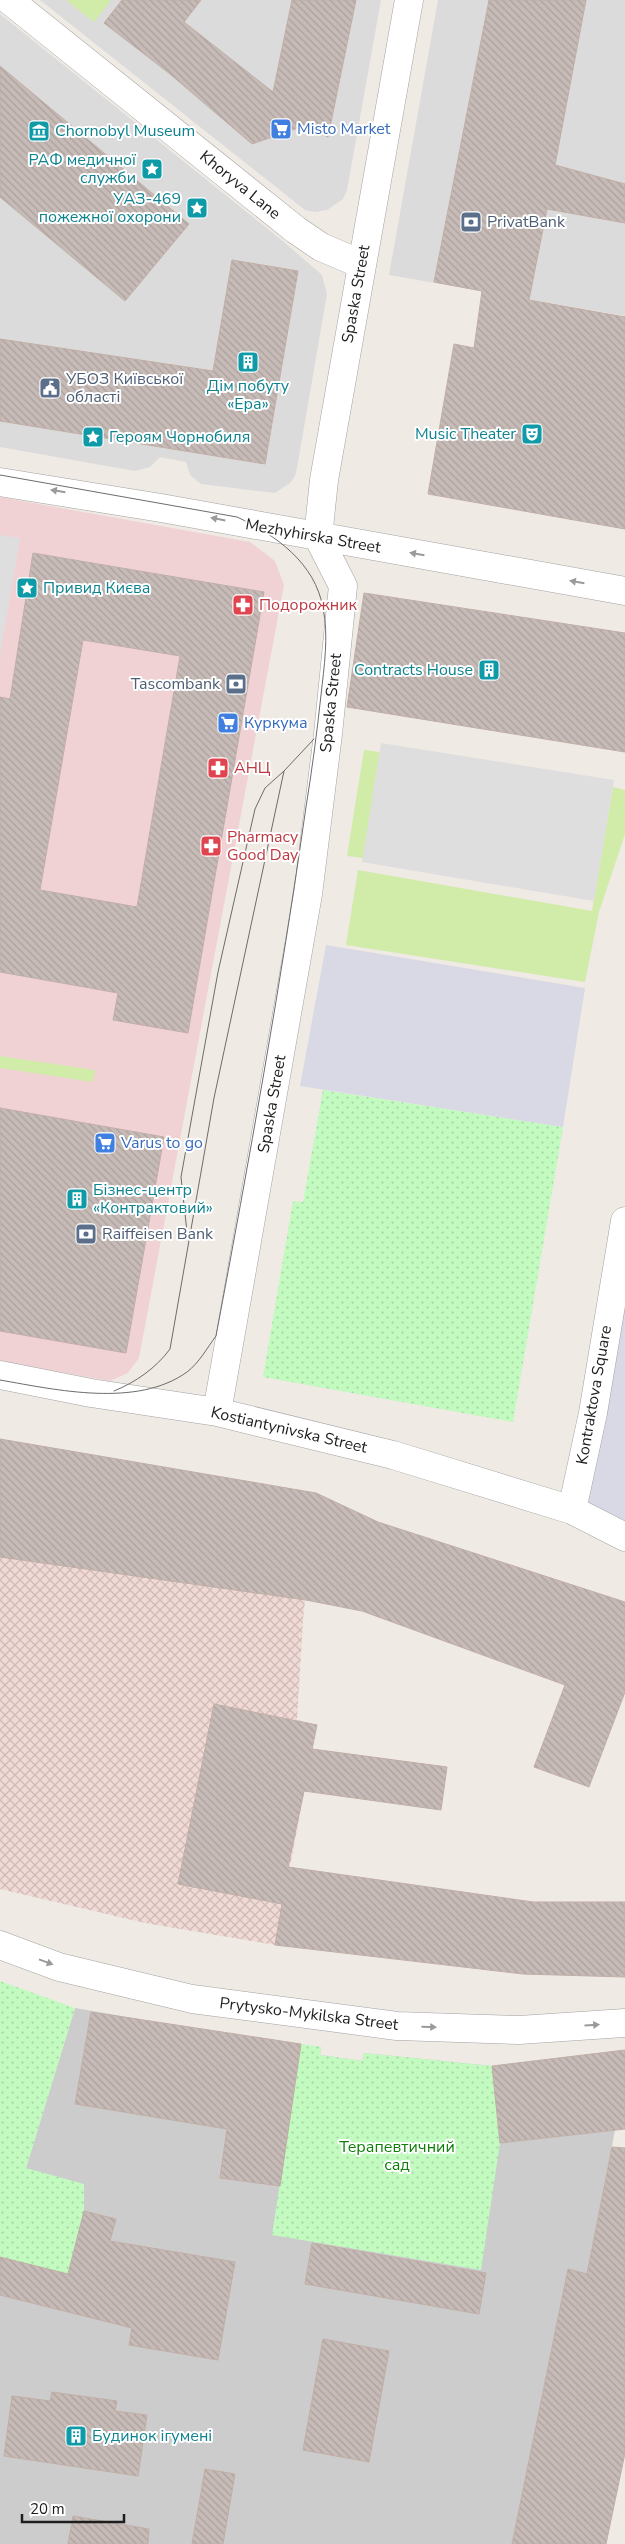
<svg xmlns="http://www.w3.org/2000/svg" width="625" height="2544" font-family="'Nunito Sans',sans-serif">
  <defs>
    <pattern id="military-cross-hatch" width="8" height="8" patternUnits="userSpaceOnUse" patternTransform="scale(1.25)"><rect width="8" height="8" fill="#f1dad6"/><path d="M0 0l8 8M0 8l8-8" fill="none" stroke="#cebbb7"/></pattern>
    <pattern id="park-dots" width="8" height="8" patternUnits="userSpaceOnUse" patternTransform="scale(1.25)"><rect width="8" height="8" fill="#c2fabf"/><path d="M2 2h.1M6 6h.1" fill="none" stroke="#a6d6a4" stroke-width="1.8" stroke-linecap="round"/></pattern>
    <pattern id="building-back-hatch" width="6" height="6" patternUnits="userSpaceOnUse" patternTransform="scale(1.25)"><rect width="6" height="6" fill="#c7bbb7"/><path d="M-1 5l2 2M0 0l6 6M5-1l2 2" fill="none" stroke="#aaa09d"/></pattern>
  </defs>
  <rect width="100%" height="100%" fill="#efeae4"/>
  <path fill="#dcdbdb" d="M40,0H381L347,190L343,199L327,210L315,212L305,210Z
    M438,0H625V316L389,275Z
    M0,14L284,242L322,275L327,294L297,468L295,476L290,483L275,493L201,484L190,475L186,462L160,457L150,467L135,471L0,447Z"/>
  <path fill="#f0d2d5" d="M0,497L250,542L275,561L284,585L139,1358L128,1373L110,1381L0,1361Z"/>
  <path fill="#ccc" d="M75,2008L231,2035L321,2047L320,2055L363,2061L364,2053L492,2066L500,2143L615,2130L587,2274L568,2269L512,2544H0V2257L68,2273L26,2168Z"/>
  <path fill="url(#military-cross-hatch)" d="M0,1439L316,1493L303,1620L297,1720L317,1725L275,1945L145,1923L0,1889Z"/>
  <path fill="#d1eba8" d="M66,0H111L94,22Z
    M364,750L380,752L363,858L347,856Z
    M613,787L625,790V834L599,912L585,982L346,945L358,870L592,911Z
    M0,1056L95,1070L93,1082L0,1068Z"/>
  <path fill="url(#park-dots)" d="M323,1090L563,1127L513,1422L263,1377L293,1201L303,1202Z
    M0,1981L75,2008L26,2168L84,2184V2211L68,2274L0,2257Z
    M301,2044L321,2047L320,2055L363,2061L364,2053L492,2066L500,2143L481,2270L272,2235Z"/>
  <path fill="#dedede" d="M0,535L20,538L0,655Z
    M381,743L614,780L594,901L362,862Z"/>
  <path fill="#d8d9e5" d="M326,945L585,988L563,1127L300,1086Z
    M625,1221V1537L572,1510Z"/>
  <path fill="url(#building-back-hatch)" stroke="#c1aea6" fill-rule="evenodd" d="M122,0H201L184,22L273,92L292,0H356L328,137L304,126L252,144L170,74L104,23Z
    M489,0H586L555,165L625,184V223L547,209L529,300L625,317V529L428,494L454,344L474,348L482,291L434,282Z
    M0,66L189,224L125,301L0,197Z
    M232,260L298,271L265,464L0,421V339L213,371Z
    M33,553L264,592L188,1033L113,1020L118,993L0,972V697L10,699ZM83,640L180,656L137,907L40,890Z
    M364,593L625,633V752L347,707Z
    M0,1108L164,1137L126,1353L0,1331Z
    M0,1439L316,1493L378,1522L625,1602V1692L589,1787L534,1767L565,1685L362,1611L306,1600L0,1557Z
    M214,1704L317,1725L312,1749L447,1767L441,1810L304,1791L288,1867L533,1902H625V1977L523,1974L275,1945L282,1904L178,1884Z
    M91,2012L301,2044L280,2186L220,2178L227,2129L75,2104Z
    M625,2050V2129L500,2143L492,2066Z
    M612,2147L625,2148V2453L606,2544H512L568,2269L587,2274Z
    M84,2211L116,2219L110,2241L235,2262L218,2360L129,2345L132,2328L0,2295V2257L68,2274Z
    M312,2243L486,2273L479,2314L305,2284Z
    M323,2339L389,2351L369,2462L303,2450Z
    M52,2392L117,2401L115,2411L147,2415L138,2476L4,2456L12,2396L50,2401Z
    M205,2469L235,2474L223,2544H192Z
    M73,2516L149,2529L148,2544H68Z"/>
  <g fill="none" stroke-linecap="round" stroke-linejoin="round">
    <g stroke="#a2a2a2" stroke-width="29">
      <path id="minor" d="M9,0L296,230L321,247L361,264
        M0,482L161,508L625,591
        M0,1375L91,1393L217,1412L393,1455L572,1510L625,1537
        M217,1412L308,894L328,734L343,586L318,537L324,480L409,0
        M572,1510L593,1413L625,1221
        M0,1945L59,1967L192,1999L397,2026L519,2030L625,2023"/>
    </g>
    <use href="#minor" stroke="#fff" stroke-width="28"/>
    <path stroke="#6c6c6c" stroke-width="1" d="M0,475L237,517C276,535 315,563 323,608C329,636 324,667 321,695C317,732 312,770 306,807C281,984 249,1161 216,1336C207,1348 199,1363 187,1372C137,1408 57,1390 0,1380
      M187,1232L181,1177L218,972L255,809L265,788L284,771
      M114,1391C136,1382 156,1368 170,1349L214,1098L284,771L314,739"/>
  </g>
  <defs><path id="oneway-solid" d="M-6-.8H1V-3.2L6.5 0L1 3.2V.8H-6Z" transform="scale(1.25)"/></defs>
  <g fill="#9a9a9a">
    <use href="#oneway-solid" transform="translate(58 491) rotate(-171)"/>
    <use href="#oneway-solid" transform="translate(218 519) rotate(-169)"/>
    <use href="#oneway-solid" transform="translate(417 554) rotate(-170)"/>
    <use href="#oneway-solid" transform="translate(577 582) rotate(-170)"/>
    <use href="#oneway-solid" transform="translate(46 1962) rotate(20)"/>
    <use href="#oneway-solid" transform="translate(592 2025) rotate(-4)"/>
    <use href="#oneway-solid" transform="translate(429 2027) rotate(2)"/>
  </g>
  <defs>
    <g id="supermarket-square" transform="scale(1.125)"><rect x="-9" y="-9" width="18" height="18" rx="4" fill="#3f7fe0" stroke="#fff"/><path d="M-6-5.5h2.5l.6 2H6L4.5 2H-2.5L-4.4-4H-6ZM-1.5 3.2a1.3 1.3 0 1 0 .1 0ZM3 3.2a1.3 1.3 0 1 0 .1 0Z" fill="#fff"/></g>
    <g id="museum-square" transform="scale(1.125)"><rect x="-9" y="-9" width="18" height="18" rx="4" fill="#0f9aa8" stroke="#fff"/><path d="M0-6L6-3V-2H-6V-3ZM-5-1h2V3h-2ZM-1-1h2V3h-2ZM3-1h2V3H3ZM-6 4H6V6H-6Z" fill="#fff"/></g>
    <g id="sight-square" transform="scale(1.125)"><rect x="-9" y="-9" width="18" height="18" rx="4" fill="#0f9aa8" stroke="#fff"/><path d="M0-6L1.8-2.2L6-1.7L2.9 1.2L3.7 5.4L0 3.3L-3.7 5.4L-2.9 1.2L-6-1.7L-1.8-2.2Z" fill="#fff"/></g>
    <g id="bank-square" transform="scale(1.125)"><rect x="-9" y="-9" width="18" height="18" rx="4" fill="#5c6f8a" stroke="#fff"/><path d="M-6-4H6V4H-6ZM0-2.3a2.3 2.3 0 1 0 0 4.6a2.3 2.3 0 1 0 0-4.6Z" fill="#fff"/></g>
    <g id="building-square" transform="scale(1.125)"><rect x="-9" y="-9" width="18" height="18" rx="4" fill="#0f9aa8" stroke="#fff"/><path d="M-4-6H4V6H1V3H-1V6H-4ZM-2.5-4.3h1.7v1.8h-1.7ZM.8-4.3h1.7v1.8H.8ZM-2.5-1h1.7V.8h-1.7ZM.8-1h1.7V.8H.8Z" fill="#fff"/></g>
    <g id="civic-square" transform="scale(1.125)"><rect x="-9" y="-9" width="18" height="18" rx="4" fill="#5c6f8a" stroke="#fff"/><path d="M-.6-6.5H3V-4.5H.6V-3L4-1V1h2V6H-6V1h2V-1L-.6-3ZM-1.2 2.5V6h2.4V2.5Z" fill="#fff"/></g>
    <g id="theatre-square" transform="scale(1.125)"><rect x="-9" y="-9" width="18" height="18" rx="4" fill="#0f9aa8" stroke="#fff"/><path d="M-5-5.5Q0-4 5-5.5V0Q5 5 0 6Q-5 5-5 0ZM-3.3-2.5H-1v1.5H-3.3ZM1-2.5H3.3v1.5H1ZM-2.8 1Q0 5.5 2.8 1Z" fill="#fff"/></g>
    <g id="pharmacy-square" transform="scale(1.125)"><rect x="-9" y="-9" width="18" height="18" rx="4" fill="#e0444e" stroke="#fff"/><path d="M-2-6h4v4h4v4h-4v4h-4v-4h-4v-4h4Z" fill="#fff"/></g>
  </defs>
  <g fill-rule="evenodd">
    <use href="#supermarket-square" x="281" y="129"/>
    <use href="#museum-square" x="39" y="131"/>
    <use href="#sight-square" x="152" y="169"/>
    <use href="#sight-square" x="197" y="208"/>
    <use href="#bank-square" x="471" y="222"/>
    <use href="#building-square" x="248" y="362"/>
    <use href="#civic-square" x="50" y="388"/>
    <use href="#theatre-square" x="532" y="434"/>
    <use href="#sight-square" x="93" y="437"/>
    <use href="#sight-square" x="27" y="588"/>
    <use href="#pharmacy-square" x="243" y="605"/>
    <use href="#building-square" x="489" y="670"/>
    <use href="#bank-square" x="236" y="684"/>
    <use href="#supermarket-square" x="228" y="723"/>
    <use href="#pharmacy-square" x="218" y="768"/>
    <use href="#pharmacy-square" x="211" y="846"/>
    <use href="#supermarket-square" x="105" y="1143"/>
    <use href="#building-square" x="77" y="1199"/>
    <use href="#bank-square" x="86" y="1234"/>
    <use href="#building-square" x="76" y="2436"/>
  </g>
  <g text-anchor="middle" dominant-baseline="central" stroke-width="4" stroke-linejoin="round" paint-order="stroke">
    <g font-size="16" fill="#366cbe" stroke="#fff" text-anchor="start">
      <text x="297" y="129">Misto Market</text>
      <text x="244" y="723">Куркума</text>
      <text x="121" y="1143">Varus to go</text>
    </g>
    <g font-size="16" fill="#0d838f" stroke="#fff" text-anchor="start">
      <text x="55" y="131">Chornobyl Museum</text>
      <text x="136" y="160" text-anchor="end">РАФ медичної<tspan x="136" dy="18">служби</tspan></text>
      <text x="181" y="199" text-anchor="end">УАЗ-469<tspan x="181" dy="18">пожежної охорони</tspan></text>
      <text x="248" y="386" text-anchor="middle">Дім побуту<tspan x="248" dy="18">«Ера»</tspan></text>
      <text x="516" y="434" text-anchor="end">Music Theater</text>
      <text x="109" y="437">Героям Чорнобиля</text>
      <text x="43" y="588">Привид Києва</text>
      <text x="473" y="670" text-anchor="end">Contracts House</text>
      <text x="93" y="1190">Бізнес-центр<tspan x="93" dy="18">«Контрактовий»</tspan></text>
      <text x="92" y="2436">Будинок ігумені</text>
    </g>
    <g font-size="16" fill="#1e1e1e" stroke="#fff">
      <text transform="translate(240 185) rotate(39)">Khoryva Lane</text>
      <text transform="translate(356 294) rotate(-80)">Spaska Street</text>
      <text transform="translate(313 536) rotate(10)">Mezhyhirska Street</text>
      <text transform="translate(331 703) rotate(-84)">Spaska Street</text>
      <text transform="translate(272 1104) rotate(-80)">Spaska Street</text>
      <text transform="translate(594 1395) rotate(-80)">Kontraktova Square</text>
      <text transform="translate(289 1430) rotate(13)">Kostiantynivska Street</text>
      <text transform="translate(309 2014) rotate(7)">Prytysko-Mykilska Street</text>
    </g>
    <g font-size="16" fill="#4e5e75" stroke="#fff" text-anchor="start">
      <text x="487" y="222">PrivatBank</text>
      <text x="66" y="379">УБОЗ Київської<tspan x="66" dy="18">області</tspan></text>
      <text x="220" y="684" text-anchor="end">Tascombank</text>
      <text x="102" y="1234">Raiffeisen Bank</text>
    </g>
    <g font-size="16" fill="#be3a42" stroke="#fff" text-anchor="start">
      <text x="259" y="605">Подорожник</text>
      <text x="234" y="768">АНЦ</text>
      <text x="227" y="837">Pharmacy<tspan x="227" dy="18">Good Day</tspan></text>
    </g>
    <g font-size="16" fill="#0f7f09" stroke="#fff">
      <text x="397" y="2147">Терапевтичний<tspan x="397" dy="18">сад</tspan></text>
    </g>
  </g>
  <path d="M22 2514v8h102v-8" fill="none" stroke="#1e1e1e" stroke-width="2.5"/>
  <text x="30" y="2514" font-size="15" fill="#1e1e1e" stroke="#ffffff" stroke-width="4" paint-order="stroke">20 m</text>
</svg>
